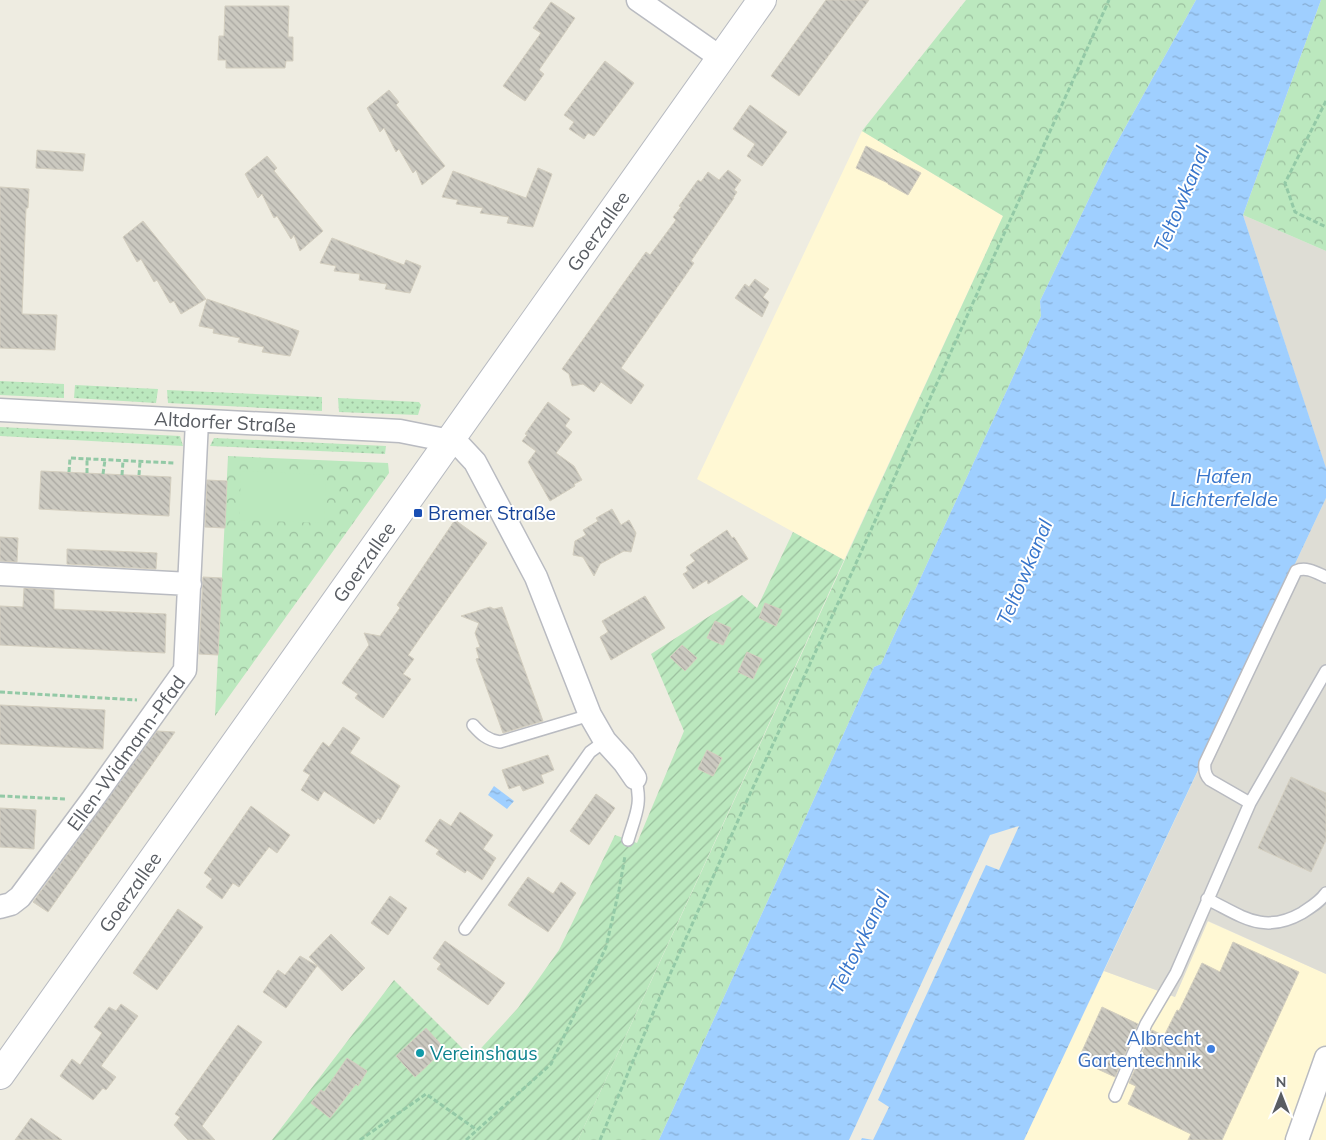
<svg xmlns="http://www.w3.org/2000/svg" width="1326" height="1140" font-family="Mulish,sans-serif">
  <defs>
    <pattern id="grass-dots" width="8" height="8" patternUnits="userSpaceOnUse" patternTransform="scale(1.25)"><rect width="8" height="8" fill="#bbe8be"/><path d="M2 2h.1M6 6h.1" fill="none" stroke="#9bbf9e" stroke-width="1.8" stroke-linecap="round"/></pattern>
    <pattern id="park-crowns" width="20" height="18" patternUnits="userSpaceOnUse" patternTransform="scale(1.25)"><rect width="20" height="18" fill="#bbe8be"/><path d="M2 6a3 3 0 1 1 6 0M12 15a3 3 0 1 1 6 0" fill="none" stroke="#9bbf9e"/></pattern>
    <pattern id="garden-furrows" width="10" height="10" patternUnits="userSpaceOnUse" patternTransform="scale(1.25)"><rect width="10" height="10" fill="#bbe8be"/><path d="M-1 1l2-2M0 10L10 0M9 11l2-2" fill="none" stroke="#9bbf9e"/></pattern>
    <pattern id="water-ripples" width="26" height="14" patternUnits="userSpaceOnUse" patternTransform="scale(1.25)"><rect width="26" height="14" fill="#9fcfff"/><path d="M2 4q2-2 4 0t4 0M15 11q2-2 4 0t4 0" fill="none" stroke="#85abd2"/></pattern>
    <pattern id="building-back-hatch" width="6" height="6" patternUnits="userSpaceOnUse" patternTransform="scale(1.25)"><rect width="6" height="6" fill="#cbc9c0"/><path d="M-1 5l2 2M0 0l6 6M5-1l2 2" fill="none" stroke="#a8a6a0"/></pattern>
  </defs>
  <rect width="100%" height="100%" fill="#eeece1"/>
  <path fill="#fff8d4" d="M862,131L1003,216L844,560L697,479Z
    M1207,921L1326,974V1140H1024L1104,971L1175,997Z"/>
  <path fill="#deddd5" d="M1243,215L1326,251V469Z
    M1326,498V974L1208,921L1175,997L1104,971Z"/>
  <path fill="url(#grass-dots)" d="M0,381L64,384V398L0,395Z
    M75,385L158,389L156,403L74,398Z
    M167,390L322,397V411L168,403Z
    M338,398L419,402L421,405L418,415L339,412Z
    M0,427L180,436L183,446L0,436Z
    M214,438L386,446L385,454L210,446Z"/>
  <path fill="url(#park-crowns)" d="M966,0H1196L1111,153L1040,301L1041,316L881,664L874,667L659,1140H578L1003,216L862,131Z
    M1321,0H1326V251L1243,215Z
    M228,456L388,463L389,473L215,716Z"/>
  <path fill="url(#garden-furrows)" d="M793,532L844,560L578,1140H272L394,980L472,1058L518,1008L559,950L615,835L637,843L684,731L651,654L742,595L757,608Z"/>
  <path fill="#bbe8be" d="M241,471L326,475L324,523L239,520Z"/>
  <path fill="url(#water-ripples)" d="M1196,0H1321L1243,215L1326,468V498L1024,1140H659L874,667L881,664L1041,316L1040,301L1111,153Z
    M494,786L514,801L507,809L488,795Z"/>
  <path fill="#eeece1" d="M1019,826L999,870L986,865L878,1100L889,1107L873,1140L862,1138L861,1140H849L990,835Z"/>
  <path fill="url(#building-back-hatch)" stroke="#d3cebf" d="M826,0H869L799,96L771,76Z
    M551,2L575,18L539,70L544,74L525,101L503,86L541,33L533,28Z
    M225,6H289L288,37H293V61H286L285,68H226V60H218L219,36H224Z
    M605,61L634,83L594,136L588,133L584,139L569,129L574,122L564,115Z
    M389,90L399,102L396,105L445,166L422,185L416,170L413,173L399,149L396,152L384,128L380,132L367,108Z
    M750,105L787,132L762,166L747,156L755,144L733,129Z
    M866,146L921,173L908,195L888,184V183L856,168Z
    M37,150L85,154L83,171L36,168Z
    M267,156L277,168L274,171L323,231L300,251L294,235L291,239L277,216L274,218L262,194L258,198L245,174Z
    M538,168L552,174L533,227L507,223L509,217L480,213L483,208L456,204L458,200L442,197L453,171L526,198Z
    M728,170L741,180L734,190L737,192L733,198H734L691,261L694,263L621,368L644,385L631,404L601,382L594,392L583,384L572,386L569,374L562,369L582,341L646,252L650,255L676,220L673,217L681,207L679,206L698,180L701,182L708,172L719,180Z
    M0,187L29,189L28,208H26L22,314L57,315L55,350L0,348Z
    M143,221L206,299L181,314L174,301L170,303L157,280L154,282L141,259L137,262L123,237Z
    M332,238L404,265L406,260L421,266L410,293L385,289L387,284L359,280L360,274L334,271L336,266L320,263Z
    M755,279L769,289L763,297L769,302L762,317L735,298L745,284L749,287Z
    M207,299L299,331L290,356L262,352L264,347L238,342L240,338L213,333L214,329L199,326Z
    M548,402L570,419L565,426L572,432L556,453L574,466L582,480L574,484L575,486L550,501L528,462L536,451L522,441L527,435L525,434Z
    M41,471L171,477L169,516L39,509Z
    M207,480L227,481L225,528L205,527Z
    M612,509L621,525L629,520L636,533L631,552L624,551L600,564L594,576L583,557L573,555L575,541L586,535L583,530L598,521L596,518Z
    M455,520L487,543L408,655L414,659L403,674L411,679L383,718L355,698L358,694L342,683L369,645L364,633L380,636L400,608L397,605Z
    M727,530L732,538L734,537L748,559L708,584L707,580L693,589L683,574L688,571L686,567L695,561L690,555Z
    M0,537L18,538L17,562L0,561Z
    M67,549L157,553L156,569L67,564Z
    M203,577L222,578L218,655L199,654Z
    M24,588L54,590V609L166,614L165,653L0,645V606L23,607Z
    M645,596L665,628L611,660L600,637L608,632L602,621Z
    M765,603L782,610L776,626L759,618Z
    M490,607L494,609L502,607L543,721L503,733L476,659L479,658L476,648L480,647L475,633L479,623L461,616Z
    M715,621L731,628L723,645L707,638Z
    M682,645L697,658L685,671L670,657Z
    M747,652L762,659L753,679L738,672Z
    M0,705L105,710L103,749L0,744Z
    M343,727L360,738L350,753L400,786L380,820L378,818L374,824L324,791L318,801L301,790L310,775L303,771L323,742L329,747Z
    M157,731L175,732L48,912L33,902Z
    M707,750L722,758L713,776L698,769Z
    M548,755L554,770L541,775L544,783L523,791L520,785L509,789L502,770Z
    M1291,777L1326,793V840L1311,872L1258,848Z
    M596,794L615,808L589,845L570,831Z
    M251,806L290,835L277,853L269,847L239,887L233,883L222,899L206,887L212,879L204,873Z
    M0,808L36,810L34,849L0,847Z
    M460,812L493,835L483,849L496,858L482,880L467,870L465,873L436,854L439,850L425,841L440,819L451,826Z
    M528,877L553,894L561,882L576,893L548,932L508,905Z
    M390,896L407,908L388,935L371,923Z
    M178,909L203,927L157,990L133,973Z
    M331,934L365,968L342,991L309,957Z
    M445,941L505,983L488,1005L437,969L441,964L433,958Z
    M1233,942L1299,972L1222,1140H1188L1191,1134L1128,1104L1136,1086L1129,1083L1152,1030L1164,1036L1177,1010L1179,1011L1202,963L1220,972Z
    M300,956L317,966L286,1008L263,992L278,970L285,975Z
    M121,1004L138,1016L101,1066L116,1077L106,1090L103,1088L93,1100L60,1076L72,1059L80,1065L102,1033L94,1027L109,1007L116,1011Z
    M1102,1007L1138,1024L1115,1077L1078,1060Z
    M238,1025L262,1042L202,1126L215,1140H188L174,1125L180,1117L175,1114Z
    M426,1028L445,1049L415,1077L396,1056Z
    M347,1058L367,1071L358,1086L356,1084L330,1118L311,1103L321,1090L324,1092Z
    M31,1118L62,1140H15Z"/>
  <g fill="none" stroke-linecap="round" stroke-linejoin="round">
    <g stroke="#b9bbc1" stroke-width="14">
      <path id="service" d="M473,725C481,734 487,740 500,742L590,715
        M1250,803L1210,780C1205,775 1204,770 1205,763L1296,571C1306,566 1317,573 1326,577
        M628,840C635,816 643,803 635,778
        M1207,899C1242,916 1263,935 1302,913C1311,907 1320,902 1326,893
        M465,929L590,752L605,741
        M1115,1096L1146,1024L1176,973L1250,803L1326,671"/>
    </g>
    <g stroke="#b9bbc1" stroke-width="25">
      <path id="minor" d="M638,0L721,58
        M0,410L400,431L450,441L461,447L475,462L536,577L590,715L605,741L624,762L635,778
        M0,574L190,584
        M0,907L11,904L20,897L92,800L185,670L197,421
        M1297,1140L1326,1058"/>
    </g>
    <g stroke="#b7bac1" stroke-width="30">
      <path id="secondary" d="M0,1075L762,0"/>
    </g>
    <path stroke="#93c9a6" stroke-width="3" stroke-dasharray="5 2.5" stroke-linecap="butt" d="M1326,101L1285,183L1295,212L1326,227
      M69,472L70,458L174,463
      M87,473V459
      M103,474L105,460
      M122,475L123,461
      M139,475L140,462
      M0,692L137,700
      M0,796L67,799
      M360,1140L426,1094L477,1130
      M466,1140L551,1064L606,947L619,890L625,856
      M600,1140L656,1006L744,807L844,590L1109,0"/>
    <use href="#service" stroke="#fff" stroke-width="11"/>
    <use href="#minor" stroke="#fff" stroke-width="22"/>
    <use href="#secondary" stroke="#fff" stroke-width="28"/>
  </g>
  <rect fill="#1a4fb4" stroke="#fff" stroke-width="2" x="413" y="508" width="10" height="10" rx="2.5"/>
  <circle fill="#3f7fe0" stroke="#fff" stroke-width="2" cx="1211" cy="1049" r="5"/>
  <circle fill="#0f9aa8" stroke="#fff" stroke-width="2" cx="420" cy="1053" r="5"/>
  <g text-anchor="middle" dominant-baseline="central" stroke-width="4" stroke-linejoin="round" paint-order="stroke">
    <g font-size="19" fill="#595d63" stroke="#fff">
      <text transform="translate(598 231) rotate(-55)">Goerzallee</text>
      <text transform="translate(225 422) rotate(3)">Altdorfer Straße</text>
      <text transform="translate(364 562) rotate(-55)">Goerzallee</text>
      <text transform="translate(126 753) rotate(-54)">Ellen-Widmann-Pfad</text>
      <text transform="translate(130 892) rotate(-55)">Goerzallee</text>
    </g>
    <g font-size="19" fill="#164399" stroke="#fff" text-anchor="start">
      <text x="428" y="513">Bremer Straße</text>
    </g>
    <g font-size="19" fill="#366cbe" stroke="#fff" text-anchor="end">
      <text x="1201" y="1038">Albrecht<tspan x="1201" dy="22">Gartentechnik</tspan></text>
    </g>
    <g font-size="19" fill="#0d838f" stroke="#fff" text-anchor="start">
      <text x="430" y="1053">Vereinshaus</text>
    </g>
    <g font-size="20" font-style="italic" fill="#3976cb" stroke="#fff">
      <text transform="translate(1181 199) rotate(-67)">Teltowkanal</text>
      <text x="1224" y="475">Hafen<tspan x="1224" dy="23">Lichterfelde</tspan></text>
      <text transform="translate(1024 572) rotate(-67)">Teltowkanal</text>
      <text transform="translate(859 942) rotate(-64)">Teltowkanal</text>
    </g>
  </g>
  <g transform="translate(1281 1095)" stroke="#ffffff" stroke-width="4" paint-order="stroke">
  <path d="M0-4L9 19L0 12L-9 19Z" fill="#595d63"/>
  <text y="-8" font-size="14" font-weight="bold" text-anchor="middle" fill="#595d63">N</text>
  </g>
</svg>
